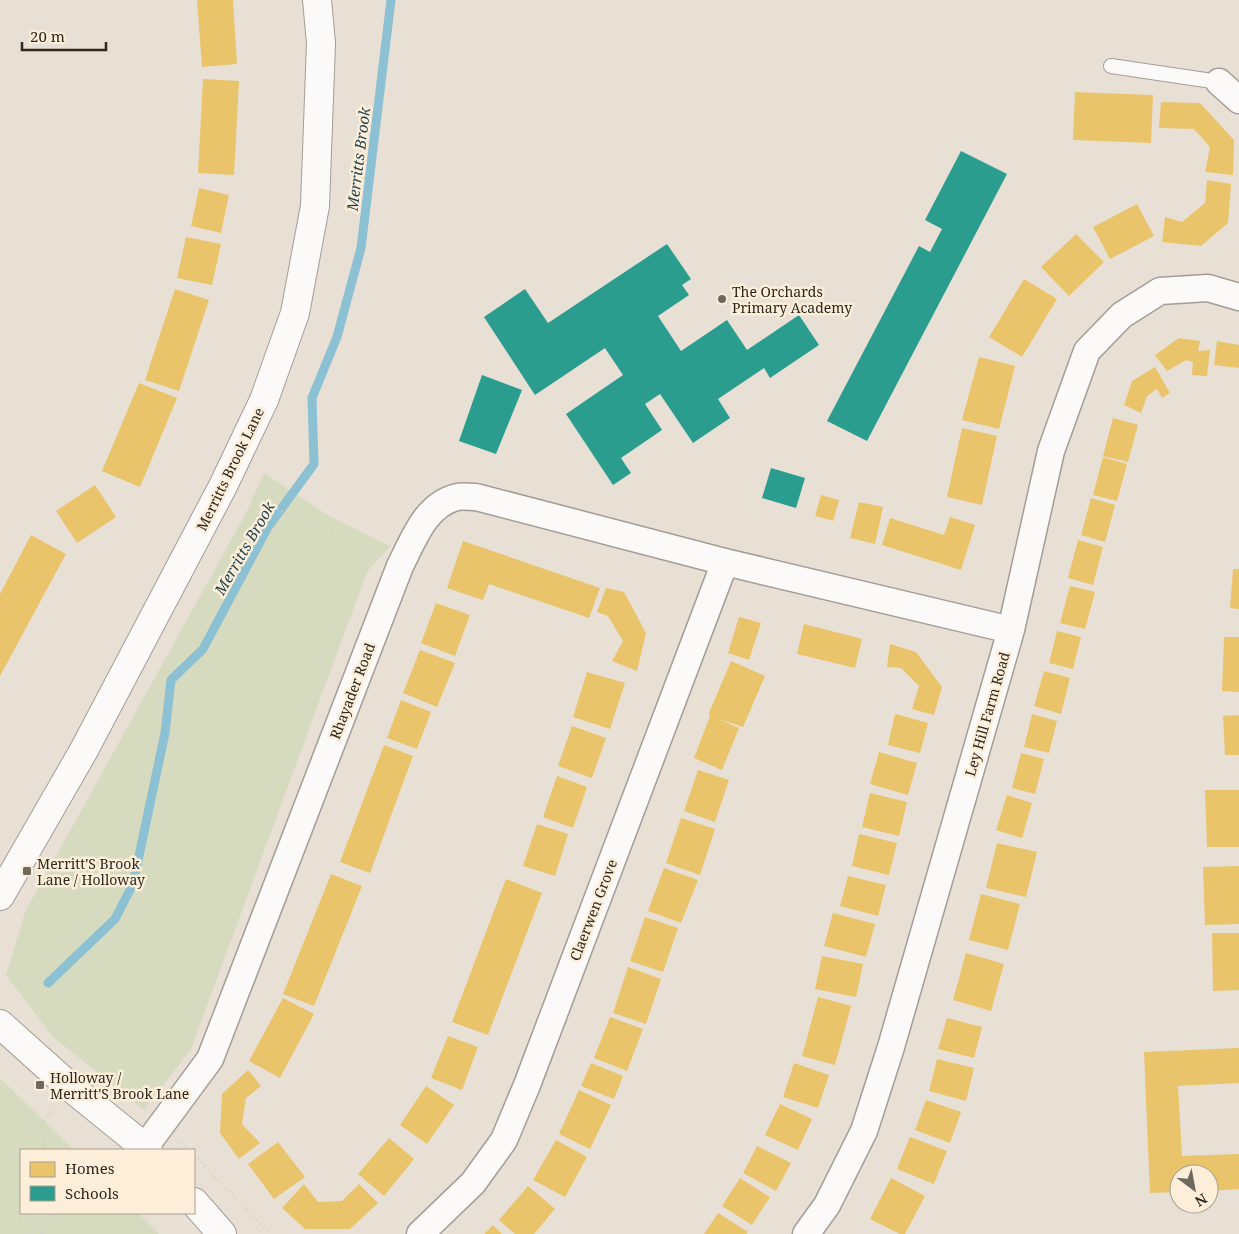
<svg xmlns="http://www.w3.org/2000/svg" width="1239" height="1234" font-family="'Noto Serif',serif">
  <rect width="100%" height="100%" fill="#e8e0d5"/>
  <path fill="#d6dabe" d="M264,473L326,514L390,546L367,572L191,1049L144,1110L53,1037L6,975L25,912L245,515Z
    M0,1078L74,1150H21V1213H138L159,1234H0Z"/>
  <path fill="#e9c46a" d="M197,0H233L237,64L202,67Z
    M203,79L239,81L234,175L198,173Z
    M1075,92L1153,95L1151,143L1073,140Z
    M1161,102L1200,103L1234,140L1233,175L1205,172L1210,147L1194,129L1159,128Z
    M1207,180L1231,184L1228,223L1201,246L1162,242L1165,217L1182,222L1205,203Z
    M199,188L229,195L221,233L191,226Z
    M1137,204L1154,236L1110,259L1093,227Z
    M1076,234L1104,262L1069,296L1041,267Z
    M186,237L221,244L212,285L177,278Z
    M1024,279L1057,299L1022,357L989,337Z
    M175,289L209,300L179,391L145,380Z
    M1179,338L1200,341L1198,351L1210,350L1207,376L1192,375L1193,362L1186,360L1167,371L1155,355Z
    M1217,341L1239,345V368L1214,365Z
    M979,357L1015,366L999,429L962,420Z
    M1155,367L1170,393L1162,398L1157,389L1147,396L1141,413L1124,405L1132,381Z
    M139,383L177,398L140,487L102,471Z
    M1113,418L1138,425L1128,462L1103,456Z
    M962,428L997,436L982,505L947,497Z
    M1103,457L1127,464L1117,501L1093,495Z
    M95,485L116,517L77,543L56,511Z
    M821,495L839,500L833,521L815,516Z
    M1091,498L1115,505L1105,542L1081,535Z
    M859,502L883,507L875,544L850,538Z
    M950,517L975,525L961,570L882,545L890,518L944,535Z
    M31,535L66,554L0,676V594Z
    M1078,540L1103,547L1093,585L1068,578Z
    M463,541L600,588L589,618L489,584L483,600L447,588Z
    M1233,569H1239V609L1230,608Z
    M1070,586L1095,592L1085,629L1060,623Z
    M606,588L624,592L646,633L637,671L612,661L623,641L608,616L597,612Z
    M436,603L470,615L455,656L421,643Z
    M739,617L761,623L749,660L728,653Z
    M804,624L862,639L855,668L797,654Z
    M1057,631L1081,637L1073,669L1049,663Z
    M1224,637H1239V692L1222,691Z
    M890,644L916,652L942,687L934,715L912,709L919,686L901,668L887,667Z
    M420,650L455,663L437,707L403,693Z
    M731,661L765,676L743,727L718,719L739,728L722,770L694,758L710,716L709,713Z
    M1044,671L1070,678L1061,714L1034,706Z
    M587,672L625,683L610,729L573,717Z
    M401,700L431,712L417,749L387,738Z
    M895,714L928,723L920,753L888,745Z
    M1032,714L1057,721L1049,753L1024,747Z
    M1239,715V755H1225L1223,716Z
    M572,726L606,738L592,778L558,766Z
    M384,745L413,756L370,873L340,862Z
    M879,752L917,763L908,795L870,784Z
    M1021,753L1044,759L1035,794L1012,788Z
    M698,770L729,780L715,822L684,811Z
    M557,776L587,787L573,828L543,817Z
    M1205,790H1239V847H1207Z
    M870,793L907,802L899,836L862,827Z
    M1007,795L1032,803L1022,838L996,830Z
    M681,818L715,829L700,875L666,863Z
    M537,824L568,834L555,876L523,866Z
    M859,834L897,843L889,875L852,866Z
    M997,843L1037,852L1026,897L986,888Z
    M1239,866V924L1205,925L1203,867Z
    M664,868L698,880L681,923L648,911Z
    M331,874L362,886L314,1006L283,994Z
    M848,876L886,885L878,916L840,906Z
    M506,879L542,893L488,1035L452,1022Z
    M981,894L1020,904L1008,950L969,940Z
    M833,913L875,924L866,957L824,946Z
    M645,917L678,928L663,972L630,961Z
    M1212,933H1239V990L1213,991Z
    M966,953L1004,964L991,1011L953,1000Z
    M822,956L863,964L856,997L815,989Z
    M628,967L661,979L646,1024L613,1013Z
    M818,997L851,1006L835,1065L802,1056Z
    M283,998L314,1014L280,1078L249,1061Z
    M610,1017L643,1029L627,1071L594,1058Z
    M947,1018L982,1027L974,1058L938,1049Z
    M448,1036L478,1047L462,1090L431,1078Z
    M1239,1048V1083L1178,1086L1182,1156L1239,1154V1189L1209,1191V1174H1179V1192L1150,1193L1144,1052Z
    M937,1059L974,1068L966,1101L929,1091Z
    M591,1063L623,1076L614,1099L581,1086Z
    M794,1063L829,1075L818,1108L783,1097Z
    M248,1070L261,1086L246,1098L242,1124L260,1143L239,1159L220,1133L222,1094Z
    M426,1086L454,1105L427,1144L400,1125Z
    M579,1090L611,1105L590,1149L559,1134Z
    M926,1100L961,1112L950,1143L915,1130Z
    M780,1104L812,1119L798,1150L765,1135Z
    M910,1137L947,1151L934,1184L897,1169Z
    M389,1138L414,1159L384,1196L358,1174Z
    M556,1140L587,1157L565,1197L533,1180Z
    M278,1142L305,1177L274,1199L248,1164Z
    M757,1146L791,1163L776,1191L743,1173Z
    M740,1178L770,1197L752,1225L722,1206Z
    M891,1178L925,1196L905,1234H900L870,1219Z
    M304,1184L318,1202L342,1201L359,1184L378,1203L350,1229H305L282,1208Z
    M528,1186L555,1209L534,1234H515L499,1220Z
    M718,1213L748,1232L746,1234H704Z
    M493,1225L502,1234H484Z"/>
  <path fill="#2a9d8f" d="M961,151L1007,174L867,441L827,421L919,246L930,252L942,229L925,220Z
    M667,244L691,279L682,285L689,295L658,316L681,351L727,320L747,350L799,315L819,345L770,378L764,368L718,399L730,418L693,443L660,394L645,404L662,430L621,458L631,473L613,485L566,414L623,375L605,348L535,395L484,317L525,289L548,323Z
    M482,375L522,390L496,454L459,441Z
    M771,468L805,478L796,508L762,498Z"/>
  <g fill="none" stroke-linecap="round" stroke-linejoin="round">
    <path stroke="#8cc0d3" stroke-width="9" d="M48,983L115,919L133,884L165,733L171,680L203,649L268,527L314,464L312,398L337,337L361,248L391,0"/>
    <g stroke="#a39d95" stroke-width="16">
      <path id="service" d="M1111,66L1219,82"/>
    </g>
    <g stroke="#a39d95" stroke-width="29">
      <path id="minor" d="M1219,82L1239,100
        M145,1147L210,1059L400,566C414,539 425,505 457,497C463,496 470,497 476,497L725,562L1011,630
        M420,1234L473,1183L504,1140L527,1085L725,562
        M806,1234L827,1205L864,1131L891,1047L1011,630L1051,451L1087,351L1122,315L1160,291L1208,288L1239,297"/>
    </g>
    <g stroke="#a39d95" stroke-width="30">
      <path id="tertiary" d="M0,896L84,750L223,486L264,400L295,313L315,206L321,43L317,0
        M0,1024L69,1086L148,1150
        M194,1202L222,1234"/>
    </g>
    <path stroke="#d2d0cc" stroke-width="3" stroke-dasharray="1 4" stroke-linecap="butt" d="M250,496L376,555
      M181,1142L189,1150
      M44,1150L41,1125L54,1108
      M194,1155L270,1234
      M115,1213L135,1234
      M0,1226L53,1216L57,1213
      M42,1234L53,1216V1213"/>
    <use href="#service" stroke="#fcfaf9" stroke-width="14"/>
    <use href="#minor" stroke="#fcfaf9" stroke-width="26"/>
    <use href="#tertiary" stroke="#fcfaf9" stroke-width="28"/>
  </g>
  <g fill="#6e685f" stroke="#fdeeda" stroke-width="2">
    <circle cx="722" cy="299" r="5"/>
    <rect x="22" y="866" width="10" height="10" rx="2.5"/>
    <rect x="35" y="1080" width="10" height="10" rx="2.5"/>
  </g>
  <g text-anchor="middle" dominant-baseline="central" stroke-width="5" stroke-linejoin="round" paint-order="stroke">
    <g font-size="14" fill="#2c271f" stroke="#fdeeda" text-anchor="start">
      <text x="732" y="291">The Orchards<tspan x="732" dy="16">Primary Academy</tspan></text>
      <text x="37" y="863">Merritt'S Brook<tspan x="37" dy="16">Lane / Holloway</tspan></text>
      <text x="50" y="1077">Holloway /<tspan x="50" dy="16">Merritt'S Brook Lane</tspan></text>
    </g>
    <g font-size="14" fill="#2c271f" stroke="#fdeeda">
      <text transform="translate(230 469) rotate(-64)">Merritts Brook Lane</text>
      <text transform="translate(352 691) rotate(-69)">Rhayader Road</text>
      <text transform="translate(987 714) rotate(-74)">Ley Hill Farm Road</text>
      <text transform="translate(593 910) rotate(-69)">Claerwen Grove</text>
    </g>
    <g font-size="15" font-style="italic" fill="#1c3f4e" stroke="#fdeeda">
      <text transform="translate(358 159) rotate(-83)">Merritts Brook</text>
      <text transform="translate(244 548) rotate(-60)">Merritts Brook</text>
    </g>
  </g>
  <rect x="20" y="1149" width="175" height="65" fill="#fdeeda" stroke="#a99e8f"/>
  <rect x="30" y="1162" width="25" height="15" fill="#e9c46a" stroke="#a99e8f"/>
  <text x="65" y="1174" font-size="15" fill="#2c271f">Homes</text>
  <rect x="30" y="1186" width="25" height="15" fill="#2a9d8f" stroke="#a99e8f"/>
  <text x="65" y="1199" font-size="15" fill="#2c271f">Schools</text>
  <g transform="translate(1194 1189) rotate(148)"><circle r="24" fill="#fdeeda" stroke="#a99e8f"/>
  <path d="M0-4L9 19L0 12L-9 19Z" fill="#6e685f"/>
  <text y="-8" font-size="14" font-weight="bold" text-anchor="middle" fill="#2c271f">N</text>
  </g>
  <path d="M22 42v8h84v-8" fill="none" stroke="#2c271f" stroke-width="2.5"/>
  <text x="30" y="42" font-size="15" fill="#2c271f" stroke="#fdeeda" stroke-width="4" paint-order="stroke">20 m</text>
</svg>
